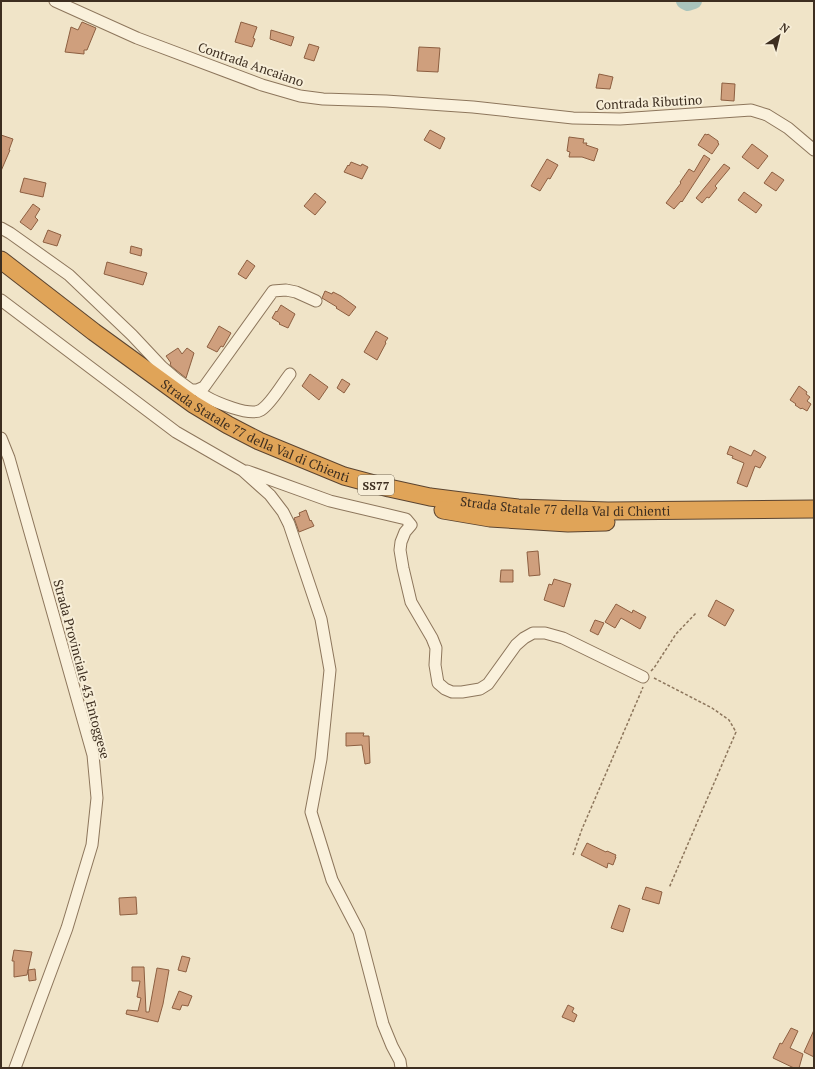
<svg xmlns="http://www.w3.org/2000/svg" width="815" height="1069" font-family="'PT Serif',serif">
  <rect width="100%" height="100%" fill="#f0e4c8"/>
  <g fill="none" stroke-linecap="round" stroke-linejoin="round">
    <path stroke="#a9c4bc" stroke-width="16" d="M684,1L688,3L694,1"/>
  </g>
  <path fill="#cf9f7d" stroke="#8d5f41" d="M82,22L96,28L87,50H84V54L65,52L71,27L78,30Z
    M241,22L257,27L253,38L255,39L252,47L235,42Z
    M271,30L294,37L291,46L270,39Z
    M309,44L319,47L314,61L304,58Z
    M419,47L440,48L438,72L417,71Z
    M599,74L613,77L610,89L596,88Z
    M722,83L735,84L734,101L721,100Z
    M430,130L445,138L440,149L424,140Z
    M705,134L707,135L708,134L718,141V143L719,144L712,154L698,145Z
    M1,135L13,139L9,150H10L1,171Z
    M569,137L584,139L583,143H587L586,145L598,149L594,161L582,157H569L570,152L567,151Z
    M752,144L768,156L758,169L742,157Z
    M704,155L710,159L682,202L681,201L674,209L666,203L681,183L680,182L689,169L694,172Z
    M547,159L558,165L550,179L548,178L540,191L531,186Z
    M351,162L361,166L362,164L368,167L362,179L344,172L348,165L349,166Z
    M724,164L730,168L715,186L717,188L709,198L707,197L702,203L696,198Z
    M772,172L784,180L776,191L764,183Z
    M24,178L46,183L43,197L20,192Z
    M744,192L762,205L756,213L738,200Z
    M315,193L326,202L315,215L304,206Z
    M33,204L40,209L35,217L38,220L31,230L20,222Z
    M48,230L61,235L57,246L43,242Z
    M131,246L142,249L141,256L130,253Z
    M247,260L255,266L246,279L238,274Z
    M107,262L147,273L143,285L104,274Z
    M325,291L332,294L333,292L341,296L356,307L349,316L336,308L337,307L322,298Z
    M281,305L295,314L288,328L279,324L280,323L272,318L276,311L277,312Z
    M219,326L231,333L223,347L221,346L217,352L207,347Z
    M376,331L388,338L385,342L386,343L377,360L364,352Z
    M178,348L182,354L187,348L194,353L186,378L171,366L170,364L171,363L166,356Z
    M310,374L328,387L319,400L302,386Z
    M342,379L350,384L344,393L337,388Z
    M799,386L807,392L806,394L810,397L807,401L811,404L807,411L802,408L801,409L795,405L796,404L790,400Z
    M730,446L751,456L754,450L766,457L760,468L755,466L747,487L737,483L744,463L732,458L733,456L727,454Z
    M306,510L310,521L311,520L314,526L299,532L294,518L300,516L299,513Z
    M538,551L540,575L529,576L527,552Z
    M501,570H513V582H500Z
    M554,579L571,584L564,607L544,600L549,584L552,585Z
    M716,600L734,610L725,626L708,616Z
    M616,604L632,613L633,610L646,617L640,629L621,618L615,628L605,622Z
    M595,620L604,623L598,635L590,631Z
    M346,733H364L363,736H369L370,763L365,764L362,745L346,746Z
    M587,843L606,852L607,851L616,855L615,857H616L613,865L608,863L607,868L581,855Z
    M646,887L662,892L659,904L642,899Z
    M136,897L137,914L120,915L119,898Z
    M619,905L630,909L623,932L611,928Z
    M14,950L32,952L28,970L35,969L36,980L29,981L28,970L27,975L14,977V961H12Z
    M182,956L190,958L186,972L178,970Z
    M132,967H144L146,1012H149L157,968L169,970L163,1004L158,1022L126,1014L127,1010L138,1011L141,998L137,997L140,981H132Z
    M179,991L192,996L188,1006L182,1005L180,1010L172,1008Z
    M568,1005L574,1008L572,1012L577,1015L574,1022L562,1017Z
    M791,1028L798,1031L790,1048L803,1054L799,1068H794L773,1058L780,1043L782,1044Z
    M814,1030V1057L804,1052Z"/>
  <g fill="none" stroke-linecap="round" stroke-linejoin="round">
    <g stroke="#8d765c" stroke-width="13">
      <path id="minor" d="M55,1L137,38L262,85L300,96L323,99L386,101L473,107L573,118L620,119L751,110L767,115L788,128L814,150
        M1,228L10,233L69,275L132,335L162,367L176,379L191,390H197L204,387L273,291L286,290L296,292L316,301
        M1,300L176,432L242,470L270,495L283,512L289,524L321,619L330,670L321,759L311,812L332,880L359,932L383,1024L392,1046L400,1061L401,1068
        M197,390C200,392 202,394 205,396C215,402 250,417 261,410C271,404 282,384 290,374
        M1,438L9,458L93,755L97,798L92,845L67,928L15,1068
        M247,471L330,501L406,519L411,525L405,532L401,542L400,550L403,568L411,602L432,638L436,648L435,665L438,683L445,689L452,692H462L480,689L488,684L516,645L524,638L533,633H545L563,638L643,677"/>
    </g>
    <g stroke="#5b4430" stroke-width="19">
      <g id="highway">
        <path id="s1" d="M1,260L94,332L193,404L228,425L259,441L344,476L389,488L430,497L518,508L608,511L814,509"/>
        <path d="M443,510L490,518L568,523L606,522"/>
      </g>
    </g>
    <path stroke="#8d765c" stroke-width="1.5" stroke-dasharray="3 2" stroke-linecap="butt" d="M651,671L654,668L676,634L696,613
      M654,678L712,708L729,720L736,732L669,888
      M573,855L582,829L641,692L643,687"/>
    <use href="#minor" stroke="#faf1dc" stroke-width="11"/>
    <use href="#highway" stroke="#e0a458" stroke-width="17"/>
  </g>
  <g text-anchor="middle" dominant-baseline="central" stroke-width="4" stroke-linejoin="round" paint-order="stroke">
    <rect fill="#f7eed8" stroke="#756857" stroke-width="1" x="358" y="475" width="36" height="20" rx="3"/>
    <g font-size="12" font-weight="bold" fill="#3d2e20">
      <text x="376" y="485">SS77</text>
    </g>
    <g font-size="13" fill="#3d2e20" stroke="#f7eed8">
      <text transform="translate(251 64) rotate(19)">Contrada Ancaiano</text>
      <text transform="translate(649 102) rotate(-3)">Contrada Ributino</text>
      <text stroke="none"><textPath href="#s1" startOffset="308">Strada Statale 77 della Val di Chienti</textPath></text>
      <text stroke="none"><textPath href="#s1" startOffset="632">Strada Statale 77 della Val di Chienti</textPath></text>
      <text transform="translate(82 669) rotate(75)">Strada Provinciale 43 Entoggese</text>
    </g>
  </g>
  <rect width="815" height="1069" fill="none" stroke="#3d2e20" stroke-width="4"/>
  <g transform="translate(779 36) rotate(35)" stroke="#f7eed8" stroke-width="3" paint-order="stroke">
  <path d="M0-3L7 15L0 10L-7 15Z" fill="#3d2e20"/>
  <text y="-6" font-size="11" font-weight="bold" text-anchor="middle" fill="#3d2e20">N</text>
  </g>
</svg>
